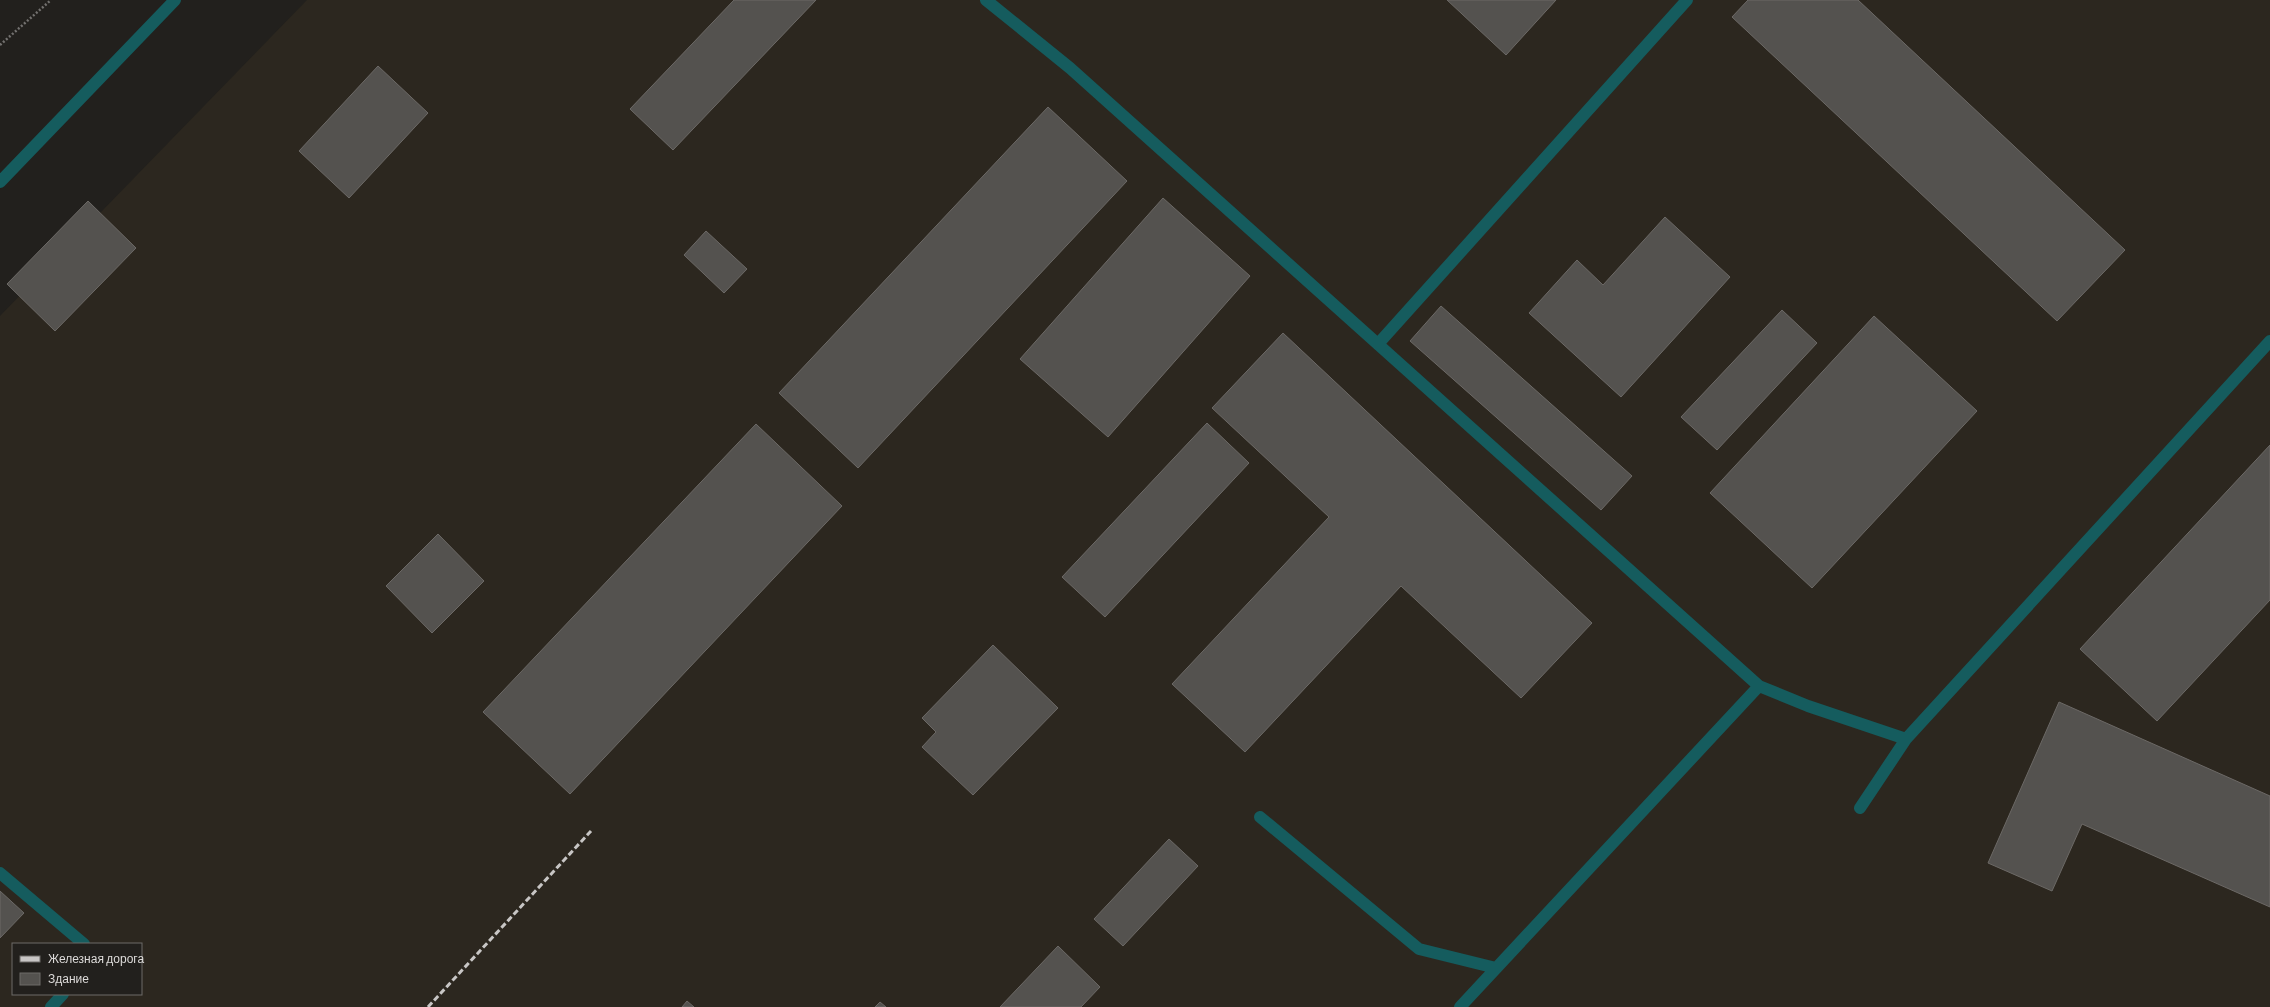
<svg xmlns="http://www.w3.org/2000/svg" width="2270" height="1007" font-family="Barlow,sans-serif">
  <rect width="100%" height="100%" fill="#22201d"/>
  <path fill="#2c271f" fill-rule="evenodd" d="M307,0H2270V1007H0V316ZM13,944H141V994H13Z"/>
  <path fill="#54524f" stroke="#6c6966" d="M734,0H816L673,150L630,109Z
    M1447,0H1556L1506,55Z
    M1748,0H1858L2125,250L2057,321L1732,17Z
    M378,66L428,113L349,198L299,151Z
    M1048,107L1127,181L858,468L779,393Z
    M1163,198L1250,276L1108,437L1020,359Z
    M88,201L136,248L55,331L7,284Z
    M1665,217L1730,277L1621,397L1529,313L1577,260L1603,285Z
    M706,231L747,269L724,293L684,255Z
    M1441,306L1632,476L1601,510L1410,341Z
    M1782,310L1817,343L1717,450L1681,417Z
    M1874,316L1977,411L1812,588L1710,493Z
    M1283,333L1592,623L1521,698L1401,586L1245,752L1172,684L1329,517L1212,408Z
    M1207,423L1249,463L1105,617L1062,577Z
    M756,424L842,506L570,794L483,712Z
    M2270,445V600L2157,721L2080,649Z
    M438,534L484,581L432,633L386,586Z
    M993,645L1058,708L973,795L922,747L936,732L922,718Z
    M2059,702L2270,796V907L2082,824L2052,891L1988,863Z
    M1169,839L1198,866L1123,946L1094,919Z
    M0,891L24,913L0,938Z
    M1058,946L1100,987L1081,1007H1000Z
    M687,1001L694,1007H682Z
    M880,1002L886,1007H875Z"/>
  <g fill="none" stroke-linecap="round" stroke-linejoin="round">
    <path stroke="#73716f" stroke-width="2.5" stroke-dasharray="2 2" stroke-linecap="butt" d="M0,45L51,0"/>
    <path stroke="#155c5e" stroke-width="12" d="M986,0L1070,68L1759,686
      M0,182L175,0
      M1378,344L1687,0
      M1860,808L1906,739
      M1260,817L1419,949L1496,968
      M0,873L84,944
      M51,1007L63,994
      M1460,1007L1759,686L1808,706L1906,739L2270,341"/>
    <path stroke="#c8c6c5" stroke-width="3" stroke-dasharray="6 3" stroke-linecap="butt" d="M428,1007L591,831"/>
  </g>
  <rect x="12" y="943" width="130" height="52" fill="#22201d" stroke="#6d6b69"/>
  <rect x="20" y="956" width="20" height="6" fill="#c8c6c5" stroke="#6d6b69"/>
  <text x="48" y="963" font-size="12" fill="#dddbda">Железная дорога</text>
  <rect x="20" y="973" width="20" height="12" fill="#54524f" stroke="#6d6b69"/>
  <text x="48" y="983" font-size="12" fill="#dddbda">Здание</text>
</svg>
